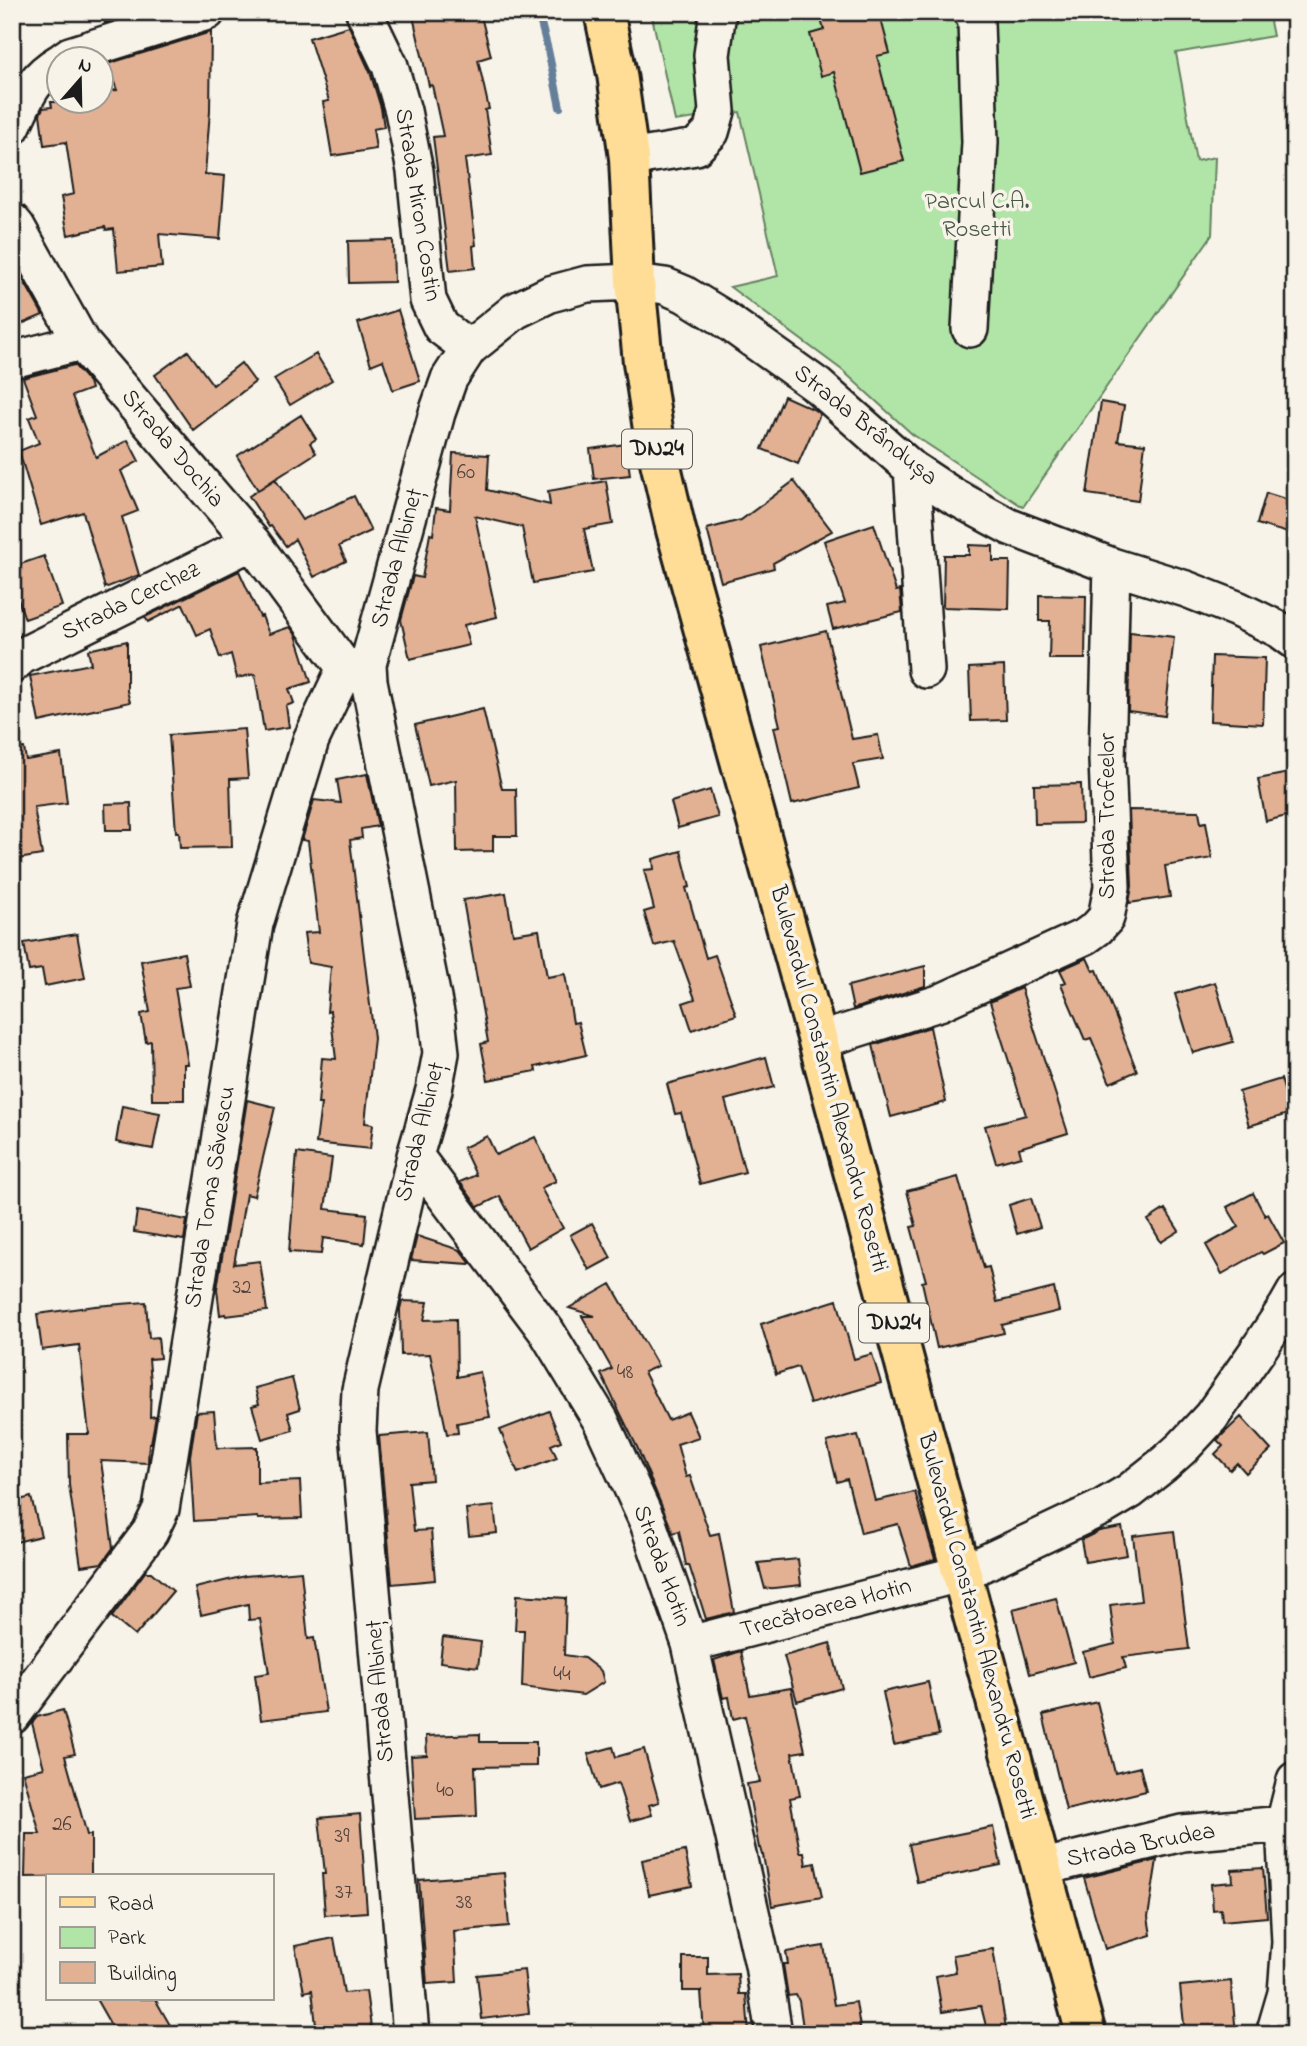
<svg xmlns="http://www.w3.org/2000/svg" width="1307" height="2046" font-family="'Indie Flower',sans-serif">
  <rect width="100%" height="100%" fill="#f7f3e8"/>
  <filter id="ink" filterUnits="userSpaceOnUse"><feTurbulence type="fractalNoise" baseFrequency=".0143" numOctaves="2"/><feDisplacementMap in="SourceGraphic" scale="14" xChannelSelector="R" yChannelSelector="G"/><feConvolveMatrix kernelMatrix="1 2 1 2 8 2 1 2 1" color-interpolation-filters="sRGB"/></filter>
  <g filter="url(#ink)">
    <path fill="#b0e5a7" stroke="#668062" stroke-width="2" d="M651,12H1268L1273,36L1176,53L1196,161L1215,157L1212,235L1023,507L912,434L842,370L730,287L778,276L740,112L675,121Z"/>
    <g fill="none" stroke-linecap="round" stroke-linejoin="round">
      <path stroke="#657f9b" stroke-width="8" d="M538,12L548,50L560,107"/>
    </g>
    <path fill="#e2b194" stroke="#1c1c1c" stroke-width="2" d="M102,12H139L105,23Z
      M412,12H480L491,56L478,60L489,109L485,110L492,155L465,159L476,245L473,246L475,268L450,271L433,137L443,136L432,85L429,86Z
      M819,12H879L890,53L877,56L904,161L860,172L834,72L821,76L810,34L824,30Z
      M349,26L370,72L381,108L384,127L373,129L376,149L332,156L323,102L329,101L309,38Z
      M211,32L210,111L205,174L225,176L220,239L159,234L162,267L118,271L114,229L106,230L105,227L68,235L61,197L74,194L66,142L44,145L40,114L43,108L52,107L51,102H103L102,91L117,90L107,64Z
      M393,240L394,282L349,283L348,241Z
      M12,260L43,315L12,328Z
      M398,310L420,381L393,390L383,360L371,365L358,323Z
      M188,351L213,385L241,363L255,382L193,430L155,375Z
      M316,354L332,380L290,405L274,379Z
      M74,365L89,382L91,389L72,396L96,457L128,440L139,461L121,471L138,511L122,517L139,575L105,588L83,512L41,525L19,451L39,443L29,418L37,415L23,378Z
      M784,396L813,409L820,414L798,464L762,449Z
      M1101,402L1124,406L1118,441L1145,444L1138,501L1087,494Z
      M301,415L316,439L310,443L316,453L258,490L237,456Z
      M626,444L630,475L594,479L590,449Z
      M453,453L489,455L487,490L550,505L548,491L606,481L613,524L584,529L593,572L533,583L522,527L475,516L497,617L464,625L469,645L410,659L401,620L413,576L422,578L430,534L433,535L436,508L450,510Z
      M275,479L302,520L354,496L371,531L339,546L346,561L314,577L295,539L286,546L271,526L269,527L249,496Z
      M794,481L832,531L773,563L774,568L721,582L707,529L741,520Z
      M1266,493L1295,502V535L1257,524Z
      M874,524L896,591L900,590L902,612L833,629L827,607L845,603L824,541Z
      M969,545L993,546V561H1010L1009,609L943,607L944,555H969Z
      M44,556L62,606L25,619L12,582V567Z
      M239,571L260,617L262,616L269,634L290,627L296,635L311,682L289,689L294,703L286,706L289,727L264,731L255,674L237,678L231,654L220,658L210,629L197,635L183,604L148,622L145,617Z
      M1039,595L1086,596L1085,659H1049L1050,621H1039Z
      M826,631L852,739L878,735L883,759L853,764L859,788L792,804L774,727L780,726L761,647Z
      M1130,632L1174,637L1165,716L1128,711Z
      M127,641V691L130,702L39,722L30,676L91,664L88,650Z
      M1212,656L1265,658L1263,724L1210,721Z
      M1004,666L1006,720L971,721L969,668Z
      M483,709L502,789H516L517,836H493V851L457,852L456,780L429,786L415,725Z
      M244,729L248,778L230,779L232,847L180,848L179,832H176L169,735Z
      M24,748L26,760L61,754L67,803L34,807L42,855L12,860V749Z
      M1289,773L1295,802V814L1266,821L1258,779Z
      M367,774L378,826L361,829L362,838L350,840L374,1038L365,1123L373,1124L370,1149L316,1143L321,1104H318L322,1058L336,1059L330,1011L327,1012L331,967L308,963L304,933L319,932L308,841L302,840L314,800L341,803L337,780Z
      M1081,784L1082,823L1035,824L1034,785Z
      M710,790L718,817L678,828L671,802Z
      M131,803L132,830H106L105,804Z
      M1129,810L1199,811L1201,823L1206,822L1212,858L1165,866L1170,897L1129,903L1132,886Z
      M681,851L690,887L686,888L706,958L715,955L736,1015L692,1030L683,1003L695,999L674,941L654,946L644,912L654,909L644,870L654,869L653,859Z
      M506,893L513,934L539,930L547,977L565,974L573,1023L578,1022L586,1055L535,1067L536,1071L488,1080L481,1044L488,1042L463,900Z
      M77,934L85,978L45,986L42,969L29,971L24,943Z
      M184,953L190,986L175,988L188,1064H184V1100H152L151,1041L146,1042L141,1014L150,1012L141,961Z
      M1087,958L1093,971L1097,970L1137,1071L1110,1083L1091,1038L1085,1040L1061,984L1066,982L1060,970Z
      M925,966V986L853,1009L848,986Z
      M1215,982L1233,1042L1193,1053L1175,994Z
      M1021,988L1068,1133L1019,1148L1021,1156L996,1163L985,1126L1026,1115L990,1002Z
      M930,1027L946,1102L891,1117L873,1045Z
      M766,1057L774,1087L725,1100L745,1172L700,1184L681,1113L675,1114L667,1084Z
      M1281,1079L1291,1113L1249,1126L1239,1092Z
      M247,1100L275,1107L254,1196L246,1194L234,1264L260,1261L267,1311L226,1316L225,1314L220,1315L217,1289Z
      M122,1106L160,1113L153,1149L116,1142Z
      M487,1136L496,1155L535,1137L556,1181L541,1188L563,1228L528,1248L500,1196L478,1207L460,1182L476,1175L463,1148Z
      M297,1153L332,1158L325,1209L367,1214L364,1244L323,1238L321,1254L289,1252Z
      M958,1177L984,1268L989,1267L997,1302L1054,1288L1059,1311L1002,1325L1004,1333L937,1348L922,1282L926,1281L911,1227L916,1226L907,1191Z
      M1253,1193L1265,1216L1268,1214L1284,1243L1263,1254L1261,1252L1222,1274L1206,1245L1239,1227L1227,1207Z
      M1031,1198L1040,1227L1017,1234L1009,1205Z
      M1165,1209L1179,1231L1161,1242L1148,1220Z
      M137,1211L187,1220L184,1240L134,1232Z
      M592,1223L611,1258L589,1270L570,1235Z
      M417,1236L460,1250L471,1264L411,1260Z
      M611,1284L658,1366L644,1372L668,1420L688,1412L699,1437L677,1444L686,1477L690,1476L710,1535L719,1533L734,1612L706,1619L689,1565H686L679,1531L673,1533L637,1447L601,1374L612,1369L582,1316H595L569,1308Z
      M837,1300L854,1359L872,1354L881,1383L810,1404L798,1367L776,1374L761,1324Z
      M402,1301L428,1302L424,1320L456,1319L457,1377L480,1372L490,1417L457,1423L458,1433L447,1434L430,1354L401,1355L400,1309Z
      M146,1302L149,1338L158,1337L160,1358L149,1359L151,1382L150,1417L156,1416L151,1443H149L148,1463L101,1461L113,1548L102,1563L81,1566L69,1485L68,1434H89L79,1345L42,1350L37,1314L95,1306Z
      M292,1378L300,1409L288,1413L293,1430L262,1439L252,1406L259,1404L255,1388Z
      M214,1411L217,1448L257,1447V1483L300,1481L302,1518L258,1519V1517L194,1521L190,1456L197,1412Z
      M549,1411L561,1441L551,1445L557,1458L518,1473L500,1430Z
      M1241,1417L1271,1450L1246,1473L1237,1463L1230,1470L1215,1454L1223,1446L1217,1440Z
      M428,1432L432,1480L409,1482L414,1531L431,1530L435,1580L392,1584L379,1436Z
      M858,1435L875,1501L915,1492L935,1559L911,1566L898,1524L861,1533L847,1479L837,1482L827,1442Z
      M31,1497L41,1536L12,1543V1502Z
      M494,1506L497,1533L469,1536L466,1509Z
      M1122,1527L1127,1555L1085,1562L1081,1540L1099,1531Z
      M1174,1531L1189,1649L1123,1657L1126,1668L1089,1677L1083,1652L1115,1644L1110,1605L1141,1601L1133,1536Z
      M798,1559L801,1585L765,1589L758,1563Z
      M301,1571L308,1639L314,1638L326,1712L261,1720L255,1675L269,1673L260,1619L249,1620L248,1604L201,1615L195,1588L245,1576Z
      M145,1572H151L173,1591L135,1636L112,1617Z
      M517,1595L566,1598L564,1655L584,1658L601,1671L604,1682L583,1695L522,1687L524,1630H515Z
      M1056,1598L1074,1662L1030,1674L1013,1609Z
      M443,1637L481,1642L478,1667L440,1662Z
      M830,1643L842,1688L797,1701L784,1656Z
      M741,1651L750,1695L791,1688L805,1751L792,1753L800,1796L790,1798L800,1852H804L806,1865L815,1863L822,1897L772,1906L763,1855H762L760,1848H759L747,1784L760,1782L745,1716L733,1719L729,1697L723,1698L714,1660Z
      M928,1682L939,1735L894,1745L883,1692Z
      M1097,1702L1115,1773L1140,1767L1146,1791L1066,1810L1043,1715Z
      M63,1710L75,1754L65,1756L87,1835H91V1876L25,1877L26,1834H40L23,1773L44,1768L32,1723L37,1717Z
      M480,1734V1742H536V1766L475,1767L477,1816L415,1819L411,1756L427,1755L426,1736Z
      M613,1747L616,1757L644,1749L659,1802L649,1805L652,1815L630,1821L618,1783L599,1789L588,1754Z
      M360,1814L367,1912L325,1915L322,1874H325L319,1818Z
      M993,1827L1001,1865L917,1882L909,1844Z
      M685,1851L692,1886L649,1895L642,1860Z
      M1157,1860L1148,1917L1151,1935L1105,1949L1084,1878Z
      M1263,1868L1267,1917L1222,1921L1221,1909L1213,1910L1211,1884L1233,1882L1232,1870Z
      M504,1873L509,1926L454,1931L457,1982L427,1984L419,1880Z
      M334,1938L344,1993L366,1991L372,2034H317L312,1990L304,1992L295,1946Z
      M824,1946L834,2005L856,2002L861,2034H804L799,2001L796,1995L788,1996L783,1964H788L786,1952Z
      M993,1949L1007,2034H988L981,2006L942,2012L936,1976L956,1972L953,1955Z
      M683,1957H708V1975L738,1974L739,1994H746L749,2034H704L701,1991H683Z
      M524,1970L529,2013L482,2019L477,1975Z
      M1231,1981L1236,2034H1185L1180,1986Z
      M96,1999H155L170,2025L153,2034H116Z"/>
    <g fill="none" stroke-linecap="round" stroke-linejoin="round">
      <g stroke="#1c1c1c" stroke-width="40">
        <path id="minor" d="M364,12L390,66L403,111L415,171L428,300L441,327L469,348
          M63,60L70,55L207,12
          M12,127C26,98 31,79 60,62
          M629,158L696,147L711,132L717,111L712,55L718,12
          M12,221L17,227L81,342L252,542L345,668
          M970,329L980,142L976,22L972,12
          M12,360L81,342
          M912,469L926,670
          M12,665L22,656L252,542
          M818,1041L939,1003L1086,936L1097,928L1106,918L1112,887L1107,759L1112,566
          M415,1156L547,1332L601,1421L648,1523L690,1644L763,1965L774,2034
          M690,1644L963,1573L1103,1507L1130,1491L1164,1464L1184,1446L1211,1417L1258,1350L1287,1306L1295,1292
          M12,1716L150,1532L161,1509L255,924L311,740L345,668L368,664
          M1040,1868L1182,1833L1284,1824
          M411,2034L358,1431L360,1390L415,1156L434,1090L441,1053L437,1018L369,681L368,664L437,413L449,379L469,348L515,311L550,294L587,284L635,282L665,286L684,294L720,316L818,386L912,469L953,496L1010,527L1112,566L1186,589L1237,609L1280,630L1295,641
          M1274,2034L1286,1993L1290,1942L1284,1824L1295,1780"/>
      </g>
      <g stroke="#1c1c1c" stroke-width="44">
        <path id="major" d="M604,12L617,74L629,158L635,282L643,362L654,436L676,530L818,1041L1086,2034"/>
      </g>
      <use href="#minor" stroke="#f7f3e8" stroke-width="35"/>
      <use href="#major" stroke="#ffdd96" stroke-width="38"/>
    </g>
  </g>
  <g text-anchor="middle" dominant-baseline="central" stroke-width="7" stroke-linejoin="round" paint-order="stroke">
    <g font-size="21" fill="#4e413a">
      <text x="466" y="473">60</text>
      <text x="242" y="1288">32</text>
      <text x="625" y="1373">48</text>
      <text x="562" y="1675">44</text>
      <text x="445" y="1791">40</text>
      <text x="62" y="1825">26</text>
      <text x="342" y="1837">39</text>
      <text x="344" y="1893">37</text>
      <text x="464" y="1903">38</text>
    </g>
    <g fill="#f7f3e8" stroke="#5e5c59" stroke-width="2">
      <rect x="622" y="429.5" width="70" height="39" rx="5"/>
      <rect x="859" y="1303.5" width="70" height="39" rx="5"/>
    </g>
    <g font-size="23" font-weight="bold" fill="#1c1c1c">
      <text x="657" y="449">DN24</text>
      <text x="894" y="1323">DN24</text>
    </g>
    <g font-size="24" fill="#485846" stroke="#f7f3e8">
      <text x="977" y="202">Parcul C.A.<tspan x="977" dy="28">Rosetti</tspan></text>
    </g>
    <g font-size="24" fill="#1c1c1c" stroke="#f7f3e8">
      <text transform="translate(417 205) rotate(81)">Strada Miron Costin</text>
      <text transform="translate(865 426) rotate(39)">Strada Brândușa</text>
      <text transform="translate(172 449) rotate(50)">Strada Dochia</text>
      <text transform="translate(398 558) rotate(-75)">Strada Albineț</text>
      <text transform="translate(131 602) rotate(-26)">Strada Cerchez</text>
      <text transform="translate(1108 816) rotate(-90)">Strada Trofeelor</text>
      <text transform="translate(828 1079) rotate(75)">Bulevardul Constantin Alexandru Rosetti</text>
      <text transform="translate(421 1132) rotate(-76)">Strada Albineț</text>
      <text transform="translate(211 1197) rotate(-81)">Strada Toma Săvescu</text>
      <text transform="translate(661 1566) rotate(70)">Strada Hotin</text>
      <text transform="translate(826 1609) rotate(-15)">Trecătoarea Hotin</text>
      <text transform="translate(976 1626) rotate(75)">Bulevardul Constantin Alexandru Rosetti</text>
      <text transform="translate(381 1691) rotate(-95)">Strada Albineț</text>
      <text transform="translate(1141 1846) rotate(-11)">Strada Brudea</text>
    </g>
  </g>
  <rect width="1307" height="2046" fill="none" stroke="#f7f3e8" stroke-width="42"/>
  <rect x="21" y="21" width="1265" height="2004" fill="none" stroke="#1c1c1c" stroke-width="2.5" filter="url(#ink)"/>
  <rect x="46" y="1874" width="228" height="126" fill="#f7f3e8" stroke="#9f9d96" stroke-width="2"/>
  <rect x="60" y="1897" width="35" height="10" fill="#ffdd96" stroke="#9f9d96" stroke-width="2"/>
  <text x="108" y="1910" font-size="21" fill="#1c1c1c">Road</text>
  <rect x="60" y="1927" width="35" height="21" fill="#b0e5a7" stroke="#9f9d96" stroke-width="2"/>
  <text x="108" y="1944" font-size="21" fill="#1c1c1c">Park</text>
  <rect x="60" y="1962" width="35" height="21" fill="#e2b194" stroke="#9f9d96" stroke-width="2"/>
  <text x="108" y="1980" font-size="21" fill="#1c1c1c">Building</text>
  <g transform="translate(80 80) rotate(20)"><circle r="33" fill="#f7f3e8" stroke="#9f9d96" stroke-width="2"/>
  <path d="M0-5L12 26L0 18L-12 26Z" fill="#1c1c1c"/>
  <text y="-10" font-size="19" font-weight="bold" text-anchor="middle" fill="#1c1c1c">N</text>
  </g>
</svg>
